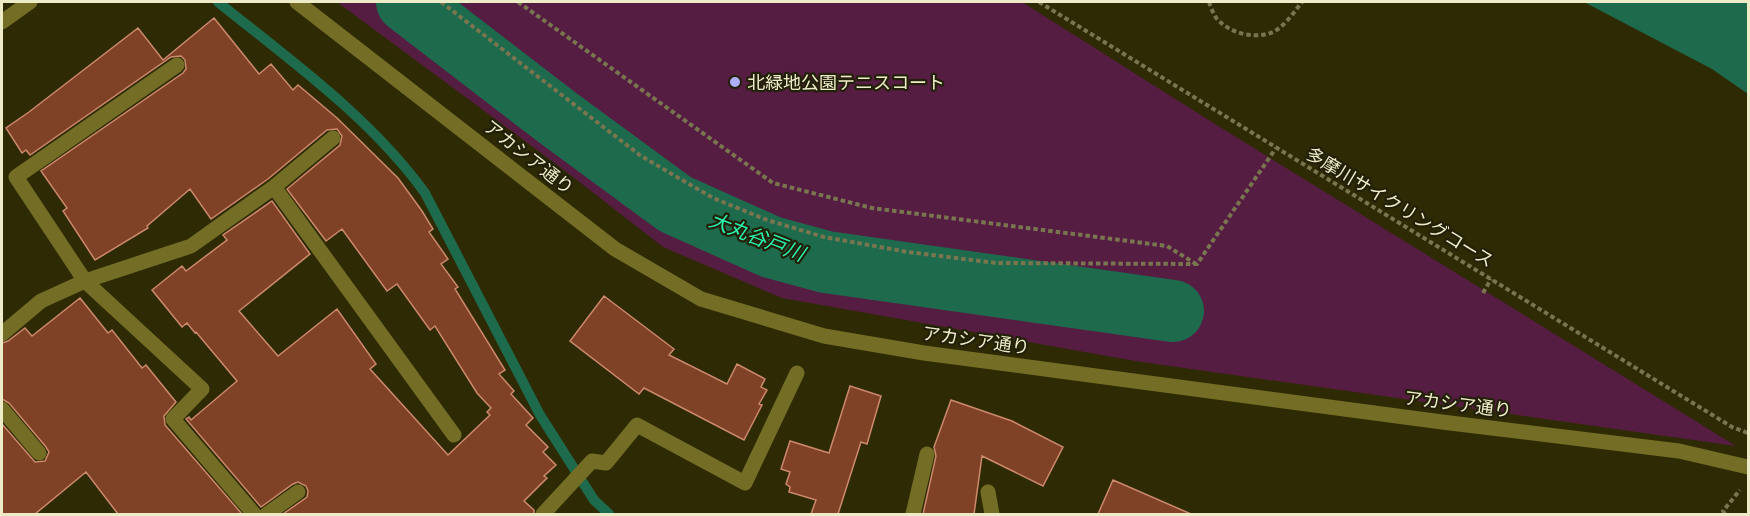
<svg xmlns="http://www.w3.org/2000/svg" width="1750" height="516" font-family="'Roboto Condensed','Noto Sans JP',sans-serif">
  <rect width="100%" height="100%" fill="#2e2a03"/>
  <path fill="#561d42" d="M337,2H1022L1215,124L1736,446L1135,361L782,298L663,247L564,170Z"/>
  <path fill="#1e6a4d" d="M1584,2H1748V94L1712,69Z"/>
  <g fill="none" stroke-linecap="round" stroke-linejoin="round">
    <path stroke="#1e6a4d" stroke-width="10" d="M218,2C290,60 371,118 425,193L540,415L594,500L609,514"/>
    <path stroke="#1e6a4d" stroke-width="62" d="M407,2L558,118L675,204L771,247L826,262L1173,311"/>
  </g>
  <path fill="#7f4227" stroke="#cd896c" stroke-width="1.5" d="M214,18L259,74L271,64L293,90L298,85L337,118L398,178L422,211L433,229L429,232L448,259L441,264L458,287L455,289L505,370L499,374L514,391L511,394L533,418L526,425L548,447L543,452L556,465L544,476L547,478L524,501L534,510V514H283L307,497L308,491L306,486L298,482L293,484L261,507L186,419L189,417L191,420L237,381L196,332L195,333L187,323L182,327L152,290L182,266L186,271L227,240L223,235L272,201L310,254L239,311L278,356L337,309L376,364L370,369L448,455L490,415L487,412L491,408L477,393L435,326L430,330L397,284L387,291L342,229L326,241L287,189L340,145L342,136L337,129L327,130L268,179L211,219L190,189L147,226L148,228L95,260L63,211L67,208L41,171L183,73L186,69L185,60L181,56L171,57L30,155L26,150L22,153L6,128L29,112L138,28L163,60Z
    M604,296L674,349L669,355L727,384L737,364L765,379L761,387L767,390L759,404L762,405L744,440L644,388L639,394L570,341Z
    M80,298L108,333L112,330L142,368L146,365L176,402L164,416L165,425L242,514H118L86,472L35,514H2V424L35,462L45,461L49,452L46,447L9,403L2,399V343L8,341L25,328L32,336Z
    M850,386L881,396L867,444L861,442L838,514H811L816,500L789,492L790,487L786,484L790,472L781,469L790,441L829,453Z
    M951,400L1012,421L1063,447L1043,486L982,456L974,514H923L936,456L934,447Z
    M1113,480L1191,514H1098Z"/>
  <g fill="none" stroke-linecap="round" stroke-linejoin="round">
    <path stroke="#78754f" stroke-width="4" stroke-dasharray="4.5 3" stroke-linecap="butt" d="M441,2L641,156L713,198L767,220L824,237L908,252L996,263L1197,264L1276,148
      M518,2L773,183L872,208L1167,246L1196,264
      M1039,2L1732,427L1748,433
      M1209,2C1211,7 1213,14 1217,19C1230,33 1254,40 1273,32C1285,26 1294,12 1302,2
      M1483,293L1491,279
      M1725,514L1723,511L1740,490"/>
    <path stroke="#746d25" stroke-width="15" d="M297,2L615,249L701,299L824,336L924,353L1442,422L1679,451L1748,467
      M2,22L30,2
      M177,65L16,177L85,281L202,389L173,419L254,514
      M274,187L454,435
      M2,334L41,301L85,281L191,246L274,187L333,138
      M2,409L39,453
      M988,492L992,514
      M267,514L298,492
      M543,514L592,461L606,463L637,425L745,483L797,373
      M913,514L927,454"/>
  </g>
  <circle fill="#aeaefa" stroke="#23200a" stroke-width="2" cx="735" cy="82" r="6"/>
  <g text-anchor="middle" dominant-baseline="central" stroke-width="4.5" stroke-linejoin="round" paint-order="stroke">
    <g font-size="18" fill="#eeecc8" stroke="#23200a" text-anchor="start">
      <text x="747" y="82">北緑地公園テニスコート</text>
    </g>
    <g font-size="18" fill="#eeecc8" stroke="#23200a">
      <text transform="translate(529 157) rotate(38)">アカシア通り</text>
      <text transform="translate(1400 207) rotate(31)">多摩川サイクリングコース</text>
      <text transform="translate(976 340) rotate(8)">アカシア通り</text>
      <text transform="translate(1458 404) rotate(7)">アカシア通り</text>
    </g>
    <g font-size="20" font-style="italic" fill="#28f1ad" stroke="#23200a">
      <text transform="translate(757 237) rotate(21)">大丸谷戸川</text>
    </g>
  </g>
  <rect width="1750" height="516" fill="none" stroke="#eeecc8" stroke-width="6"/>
</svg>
